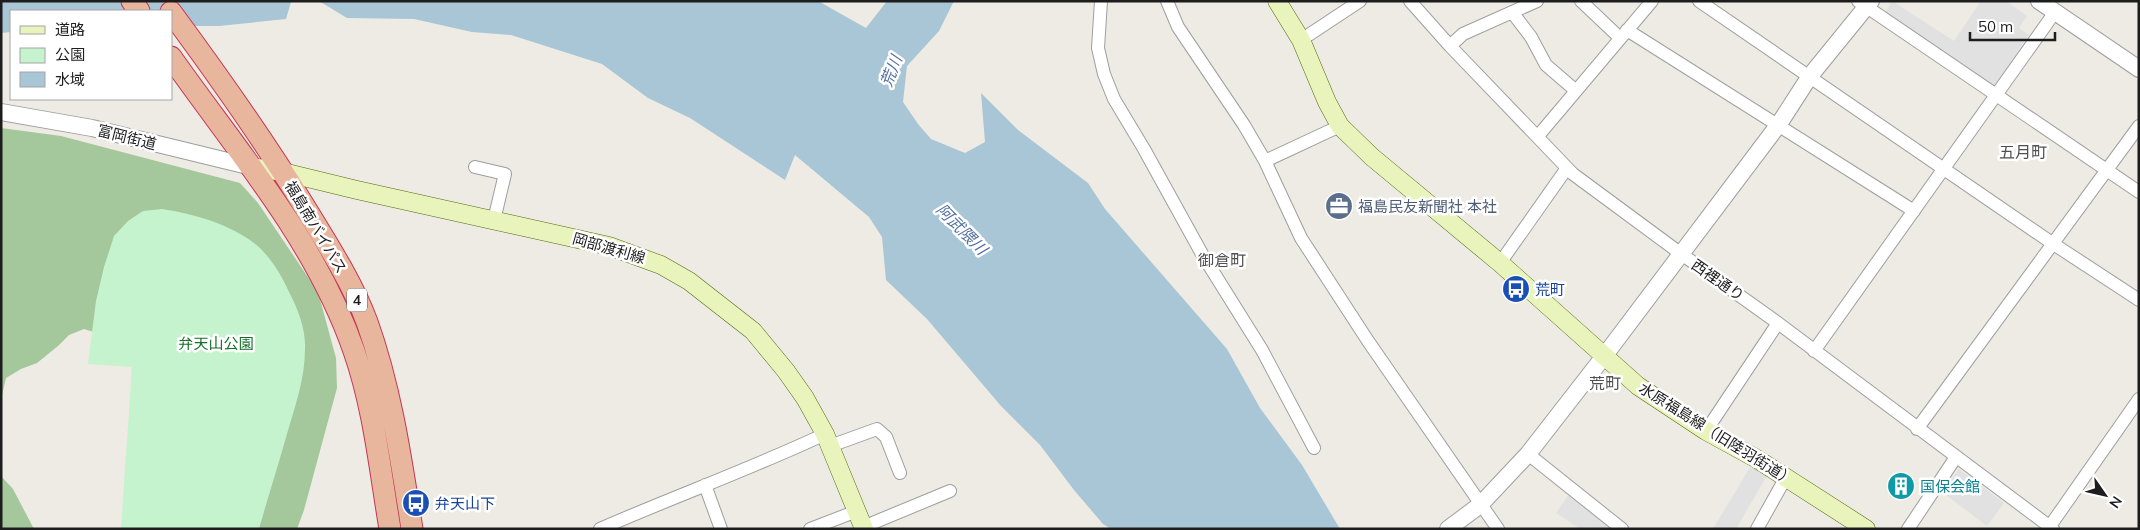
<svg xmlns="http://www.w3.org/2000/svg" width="2140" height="530" font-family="Mulish,'Noto Sans JP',sans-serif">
  <rect width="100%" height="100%" fill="#edebe3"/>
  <path fill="#a4c89c" d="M1,128L61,136L240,183L258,203L318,292L336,358L337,388L304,510L297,529H136L161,379L116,339L84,329L69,335L58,346L37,363L21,369L6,378L1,399Z
    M1,476L13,489L34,529H1Z"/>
  <path fill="#c4f3cd" d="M162,209C195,214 234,225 260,248C272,260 282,276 289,292C298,309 306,330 305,349C305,379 295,406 287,434C278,466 268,497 259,529H121L132,367L88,364L96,301L104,267L114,236L128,221L143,211Z"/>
  <path fill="#e1e1e1" d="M1892,1L1954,41L1981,1H2006L2027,16L2019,28L2029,35L1994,86L1885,13Z
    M1752,464L1768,474L1736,529H1713Z
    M1959,469L2004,503L1987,526L1942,492Z
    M1569,494L1618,529H1580L1556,513Z"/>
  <path fill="#a8c6d6" d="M1,1H293L291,2L286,19L219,26H171V11H11V32L1,33Z
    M319,1H818L866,28L887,1H954L939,31L907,66L903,102L918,124L931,139L965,153L985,142L981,93L1018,130L1088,183L1105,209L1227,349L1260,408L1302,465L1340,529H1111L1103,524L1074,490L1040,445L1001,406L927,319L886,280L882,237L869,217L795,155L785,180L690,118L648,98L602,64L511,35L472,32L414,19L347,18Z"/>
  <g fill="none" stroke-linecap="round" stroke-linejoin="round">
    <g stroke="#9e9e9e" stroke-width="14">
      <path id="minor" d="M1101,1L1098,48L1104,74L1114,99L1144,149L1202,254L1262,350L1314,448
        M1167,1L1178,27L1244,125L1265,161L1301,238L1368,341L1498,529
        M1410,1L1450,46L1573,174L1680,253L1778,323L2053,529
        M1581,1L1620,38
        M1699,1L2052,243L2139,300
        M1858,1L2139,192
        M1512,12L1531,37L1546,65L1575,90
        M1627,30L1914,211
        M1301,40L1360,1
        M1450,46L1463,34L1537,1
        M1538,136L1652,1
        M1265,161L1340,126
        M475,167L505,174L494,220
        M1500,263L1567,168
        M1814,351L2055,12
        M1917,429L2139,126
        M1706,431L1778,323
        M830,446L877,429L886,437L900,473
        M1528,454L1622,529
        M705,485L721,529
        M2050,526L2139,399
        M863,527L950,491
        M600,529C675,496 751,469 825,434
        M810,529L857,511
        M1757,529L1786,477
        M1908,529L1956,457"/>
    </g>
    <g stroke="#9e9e9e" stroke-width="18">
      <path id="tertiary" d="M2039,1L2139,69
        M1,112L92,128L252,167
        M1448,529L1480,505L1528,454L1605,355L1779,124L1810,76L1871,1"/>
    </g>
    <g stroke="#54680f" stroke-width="19">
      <path id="secondary" d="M1277,1L1301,40L1327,102L1340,126L1372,157L1500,263L1638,386L1706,431L1757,459L1866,529
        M252,167L283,172L357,190L609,246L661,265L689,281L753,331L786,371L805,398L825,434L864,529"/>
    </g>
    <g stroke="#c63556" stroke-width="23">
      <path id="trunk" d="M132,1L139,11
        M171,12C219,77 264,140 306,209C328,245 352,282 367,322C391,389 401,459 412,529
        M171,57C237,151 316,241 354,351C374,408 380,470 390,529"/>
    </g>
    <use href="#minor" stroke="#fff" stroke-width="12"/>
    <use href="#tertiary" stroke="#fff" stroke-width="16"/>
    <use href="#secondary" stroke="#e9f3bc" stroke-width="18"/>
    <use href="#trunk" stroke="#e8b69d" stroke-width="21"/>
  </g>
  <defs>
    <g id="office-disc" transform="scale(1.4375)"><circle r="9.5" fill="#5c6f8a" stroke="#fff"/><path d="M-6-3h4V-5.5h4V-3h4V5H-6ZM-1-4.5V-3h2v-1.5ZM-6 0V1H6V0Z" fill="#fff"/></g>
    <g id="bus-disc" transform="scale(1.4375)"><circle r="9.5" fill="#1a4fb4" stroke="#fff"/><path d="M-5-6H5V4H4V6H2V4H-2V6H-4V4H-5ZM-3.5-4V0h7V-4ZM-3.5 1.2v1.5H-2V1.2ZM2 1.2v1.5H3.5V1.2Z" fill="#fff"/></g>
    <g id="building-disc" transform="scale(1.4375)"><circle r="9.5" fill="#0f9aa8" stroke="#fff"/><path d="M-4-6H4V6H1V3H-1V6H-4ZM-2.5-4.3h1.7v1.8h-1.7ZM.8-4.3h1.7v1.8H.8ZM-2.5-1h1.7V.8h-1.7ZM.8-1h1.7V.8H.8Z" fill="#fff"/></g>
  </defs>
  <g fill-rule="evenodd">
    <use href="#office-disc" x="1339" y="206"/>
    <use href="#bus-disc" x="1516" y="289"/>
    <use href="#building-disc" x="1901" y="486"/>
    <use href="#bus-disc" x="416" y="503"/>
  </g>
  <g text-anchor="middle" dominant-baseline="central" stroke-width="5" stroke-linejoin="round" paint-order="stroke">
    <rect fill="#fff" stroke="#616161" stroke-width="1" x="347" y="288.5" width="20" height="23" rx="4"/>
    <g font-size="14" font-weight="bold" fill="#1d1d1d">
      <text x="357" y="300">4</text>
    </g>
    <g font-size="15" fill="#1d1d1d" stroke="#fff">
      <text transform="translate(127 137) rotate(14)">富岡街道</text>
      <text transform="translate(316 227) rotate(59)">福島南バイパス</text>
      <text transform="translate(609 248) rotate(16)">岡部渡利線</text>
      <text transform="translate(1718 280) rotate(35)">西裡通り</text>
      <text transform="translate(1717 434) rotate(32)">水原福島線（旧陸羽街道）</text>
    </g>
    <g font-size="15" fill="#4e5e75" stroke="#fff" text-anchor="start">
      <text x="1358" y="206">福島民友新聞社 本社</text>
    </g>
    <g font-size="15" fill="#164399" stroke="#fff" text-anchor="start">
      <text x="1535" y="289">荒町</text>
      <text x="435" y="503">弁天山下</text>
    </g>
    <g font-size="15" fill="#166f28" stroke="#fff">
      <text x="216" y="343">弁天山公園</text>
    </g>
    <g font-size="15" fill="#0d838f" stroke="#fff" text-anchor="start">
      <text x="1920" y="486">国保会館</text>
    </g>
    <g font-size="16" font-style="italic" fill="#5371a2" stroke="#fff">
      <text transform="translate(891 71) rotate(-69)">荒川</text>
      <text transform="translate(962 229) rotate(45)">阿武隈川</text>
    </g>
    <g font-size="16" fill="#505050" stroke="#fff">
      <text x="2023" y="152">五月町</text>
      <text x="1222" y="260">御倉町</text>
      <text x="1605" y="383">荒町</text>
    </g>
  </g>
  <rect width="2140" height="530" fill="none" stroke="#1d1d1d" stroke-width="5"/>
  <rect x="10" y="10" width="162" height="90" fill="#ffffff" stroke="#a5a5a5"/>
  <rect x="20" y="26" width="25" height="8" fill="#e9f3bc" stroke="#a5a5a5"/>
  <text x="55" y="35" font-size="15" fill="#1d1d1d">道路</text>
  <rect x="20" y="48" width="25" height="15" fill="#c4f3cd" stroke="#a5a5a5"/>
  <text x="55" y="60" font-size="15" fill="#1d1d1d">公園</text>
  <rect x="20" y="72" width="25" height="15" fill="#a8c6d6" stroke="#a5a5a5"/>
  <text x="55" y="85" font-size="15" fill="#1d1d1d">水域</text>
  <g transform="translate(2105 495) rotate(124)" stroke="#ffffff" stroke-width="4" paint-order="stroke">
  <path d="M0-4L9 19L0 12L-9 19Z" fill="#1d1d1d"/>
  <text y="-8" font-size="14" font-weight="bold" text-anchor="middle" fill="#1d1d1d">N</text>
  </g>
  <path d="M1970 32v8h85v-8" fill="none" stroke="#1d1d1d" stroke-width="2.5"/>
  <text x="1978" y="32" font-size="15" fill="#1d1d1d" stroke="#ffffff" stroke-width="4" paint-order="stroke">50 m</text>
</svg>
